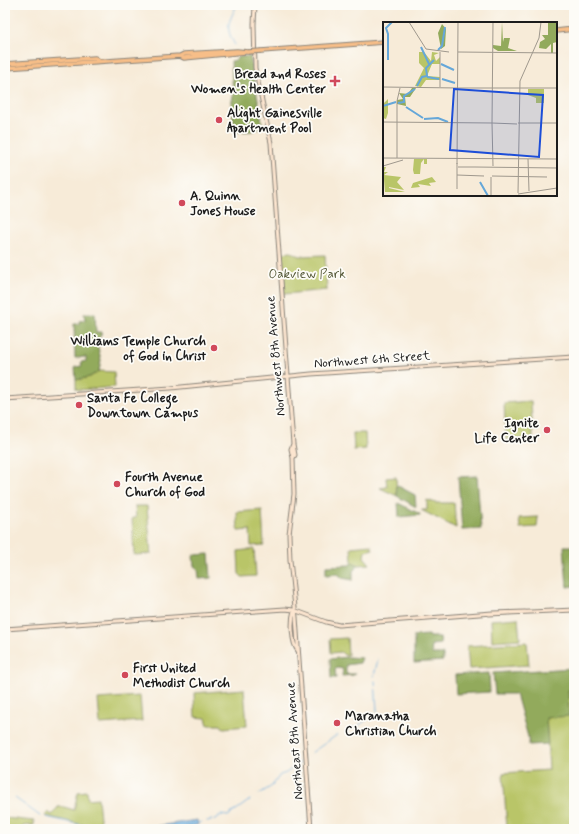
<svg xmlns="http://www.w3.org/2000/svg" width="579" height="834" font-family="Mynerve,sans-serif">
  <rect width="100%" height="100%" fill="#fdfcf7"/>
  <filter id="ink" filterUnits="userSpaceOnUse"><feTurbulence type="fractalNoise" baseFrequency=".025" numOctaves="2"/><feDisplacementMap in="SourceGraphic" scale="8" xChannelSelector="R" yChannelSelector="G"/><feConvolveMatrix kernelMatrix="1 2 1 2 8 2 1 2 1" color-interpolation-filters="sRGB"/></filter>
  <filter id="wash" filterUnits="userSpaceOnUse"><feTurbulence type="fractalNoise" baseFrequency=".012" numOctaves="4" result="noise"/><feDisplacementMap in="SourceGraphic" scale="16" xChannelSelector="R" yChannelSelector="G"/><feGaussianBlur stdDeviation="0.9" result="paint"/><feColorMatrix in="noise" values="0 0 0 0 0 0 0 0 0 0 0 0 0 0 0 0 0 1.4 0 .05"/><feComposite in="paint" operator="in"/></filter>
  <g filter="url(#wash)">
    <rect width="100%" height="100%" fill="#f7ebd8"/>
    <path fill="#b9c567" stroke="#6a7042" d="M291,252L300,256L325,255L327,290L284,294L282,253Z
      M99,371L114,372L115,387L79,390L76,389V380L90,377Z
      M531,401L533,438L506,440L504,403Z
      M353,433H365L366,449L354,450Z
      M396,477L397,496L380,488L387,487L386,478Z
      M427,500L436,503H454L456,528L421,510H427Z
      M135,506H147L151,554L134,555L132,518H136Z
      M262,510L264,545L251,546L250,530L238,531L237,512Z
      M538,517L537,527L520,528L519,518Z
      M371,545L373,549L365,551L364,557L370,564L359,565L352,562L351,547Z
      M254,549L256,576L242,577L239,574L238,551Z
      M518,618L520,639L492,641L491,620Z
      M347,638L348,655H344L341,652L331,653L330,639Z
      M527,642L529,665L469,669L467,646Z
      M244,689L247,726L223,728L221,725H208L206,718L195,717L194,693Z
      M568,690H574V829H507L503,773L549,770L546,718Z
      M140,696L142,721L100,724L98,699Z
      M87,791L88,799L98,798L101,829L45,816L48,812L52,815L58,807H64L74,810L78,792Z
      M5,818L34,821V825L23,826L21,829H5Z"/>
    <path fill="#92aa5c" stroke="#57633c" d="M250,56L263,127L252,131L235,132L231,105L233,96L231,61L236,60L237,57Z
      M95,313L96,332H102L97,343L101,360L99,371L90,377L76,380L75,367L82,366L81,362L86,361V357L75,358L74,324H79V321L85,320L84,314Z
      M477,476L481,529L462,530L458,477Z
      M396,485L415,495L416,507L397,496Z
      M398,503L420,514V515L399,517Z
      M564,546H574V586L567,587Z
      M209,554L211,578L199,579L198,569L194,566L193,555Z
      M352,562L359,565L353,571V580L342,578L338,574L326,575V566L350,565Z
      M428,635L429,637H440L441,644L431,645L432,654H443V661L414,663V636Z
      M347,657L362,658L360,663L346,665V674H355L354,675L342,676L343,669L337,668L335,670L336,678H331L330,659Z
      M574,668V690L568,691L569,716L546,718L548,744L529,745L528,737L516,694H495L493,673Z
      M489,673L490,692L456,694L455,675Z"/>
    <path fill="#65a7d9" stroke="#40627a" d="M197,820L198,825L180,829H157V826Z"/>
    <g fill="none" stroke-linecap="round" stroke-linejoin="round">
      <path stroke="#65a7d9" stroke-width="1" d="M235,45C224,27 229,22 237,5
        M374,676L378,659
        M375,681L377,711
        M349,729L357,727L370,717
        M311,753L337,735
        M259,794L272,786L280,775L286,773L301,762
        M15,798L40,816
        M46,817L98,829
        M207,821L216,819L221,815L228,816L250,800
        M198,823L201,822"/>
    </g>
  </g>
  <g filter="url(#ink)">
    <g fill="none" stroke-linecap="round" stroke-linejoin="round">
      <g stroke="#8a847a" stroke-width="5">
        <path id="secondary" d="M255,5L254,24L255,68L271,143L293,444L295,455L293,458
          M5,399L171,388L311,374L574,357
          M293,444L291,449L293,458L294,494L289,534L290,560L296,617L311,829
          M294,610C291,620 291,643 298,651
          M489,614L574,610
          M5,629L285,609L294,610L326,622L339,625L492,613L525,612"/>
      </g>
      <g stroke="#8a847a" stroke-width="5.5">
        <path id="primary" d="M556,31L574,29
          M261,51L384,42
          M180,56L184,58L245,52
          M5,64L95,58L98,60
          M5,68L180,56L184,54L237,51L248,52"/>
      </g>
      <use href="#secondary" stroke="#fce5cf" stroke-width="3"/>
      <use href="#primary" stroke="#f7be88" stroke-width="3.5"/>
      <g stroke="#8a847a" stroke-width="5.5" stroke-linecap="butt">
        <path id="primary-bridge" d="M248,52L261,51"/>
      </g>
      <use href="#primary-bridge" stroke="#f7be88" stroke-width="3.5"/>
    </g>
  </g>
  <g fill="#d1495b" stroke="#fdfcf7" stroke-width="1.5">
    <path d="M333 75h4v4h4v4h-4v4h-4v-4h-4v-4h4z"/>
    <circle cx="219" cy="120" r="4"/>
    <circle cx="182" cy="203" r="4"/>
    <circle cx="214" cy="348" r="4"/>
    <circle cx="79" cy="405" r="4"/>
    <circle cx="547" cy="430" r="4"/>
    <circle cx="117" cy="484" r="4"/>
    <circle cx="125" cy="675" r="4"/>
    <circle cx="337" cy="723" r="4"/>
  </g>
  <g text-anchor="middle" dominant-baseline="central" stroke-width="3.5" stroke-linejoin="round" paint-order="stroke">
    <g font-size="13" font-weight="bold" fill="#1c1c1c" stroke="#fdfcf7" text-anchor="start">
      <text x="326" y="74" text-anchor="end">Bread and Roses<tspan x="326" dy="15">Women's Health Center</tspan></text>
      <text x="227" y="113">Alight Gainesville<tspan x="227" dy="15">Apartment Pool</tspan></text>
      <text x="190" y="196">A. Quinn<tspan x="190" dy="15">Jones House</tspan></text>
      <text x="206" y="341" text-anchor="end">Williams Temple Church<tspan x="206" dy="15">of God in Christ</tspan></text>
      <text x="87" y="398">Santa Fe College<tspan x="87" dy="15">Downtown Campus</tspan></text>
      <text x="539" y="423" text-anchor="end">Ignite<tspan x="539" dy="15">Life Center</tspan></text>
      <text x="125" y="477">Fourth Avenue<tspan x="125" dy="15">Church of God</tspan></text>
      <text x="133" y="668">First United<tspan x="133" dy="15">Methodist Church</tspan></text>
      <text x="345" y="716">Maranatha<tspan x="345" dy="15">Christian Church</tspan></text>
    </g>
    <g font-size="13" fill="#535736" stroke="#fdfcf7">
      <text x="307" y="274">Oakview Park</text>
    </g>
    <g font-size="13" fill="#1c1c1c" stroke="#fdfcf7">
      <text transform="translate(276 356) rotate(-95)">Northwest 8th Avenue</text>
      <text transform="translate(372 360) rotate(-4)">Northwest 6th Street</text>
      <text transform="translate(295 741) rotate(-94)">Northeast 8th Avenue</text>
    </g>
  </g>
  <g transform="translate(383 22)">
    <rect width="174" height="174" fill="#f7ebd8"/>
    <path d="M36,30H41L48,39L49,30L56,31L51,33L53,39L57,35V42H49L44,54L57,55V58H43L38,65L32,64L41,46L36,41ZM145,67H161V81H153V76L145,73ZM5,77V91L3,97L0,96V82ZM31,137H44V142H41V137L38,141L37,152H31L30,148ZM0,145H3L1,150H5L1,153L18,155L14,160L21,168L6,165V159V166L22,170H0H2ZM49,155L53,160L46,161L48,164L35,162L37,165L28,166L30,161Z" fill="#b9c567"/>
    <path d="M119,0L120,20L121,16H127L125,26L134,29H115L110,26V23L118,24ZM165,0H174V20L170,21V31H168V22L163,27L156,26L157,20L162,17L159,13H165ZM59,2L63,7L62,24L58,27L55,11ZM29,66H33L27,75H22L23,84L14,82V78L20,77L16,71L25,72Z" fill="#92aa5c"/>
    <path fill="none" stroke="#65a7d9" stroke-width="2" d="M38,25L46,42M55,28L59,24L62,5M5,38V12L3,6L9,0M58,42L71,48M44,55L56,57M59,57L72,61M34,64L39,55L44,54L43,46L51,38M15,81L21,80V74L32,67M0,84L13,80M23,85L40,96M41,97L55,96L65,100M97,160L105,174"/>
    <path fill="none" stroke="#9f988d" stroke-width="1" d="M26,0L43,27L66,30M110,0L109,101L134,102M75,30L174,31M0,65L75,66M57,65V30M75,66H174M0,100L109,101L110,144M135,101H174M0,136L174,137M14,136V79L17,66M145,137L146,169M74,141V167M74,142L75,0M0,144L20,138M75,145H92M92,145L174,146M74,153L101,154M109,154L164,155M135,171L137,59L156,16L158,0M135,172L174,166M108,174V155"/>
    <path fill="#1d4ed8" fill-opacity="0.15" stroke="#1d4ed8" stroke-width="2" d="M71,67L160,73L156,135L67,128Z"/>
    <rect width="174" height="174" fill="none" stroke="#1c1c1c" stroke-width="2"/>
  </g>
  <rect width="579" height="834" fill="none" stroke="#fdfcf7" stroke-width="20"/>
</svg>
